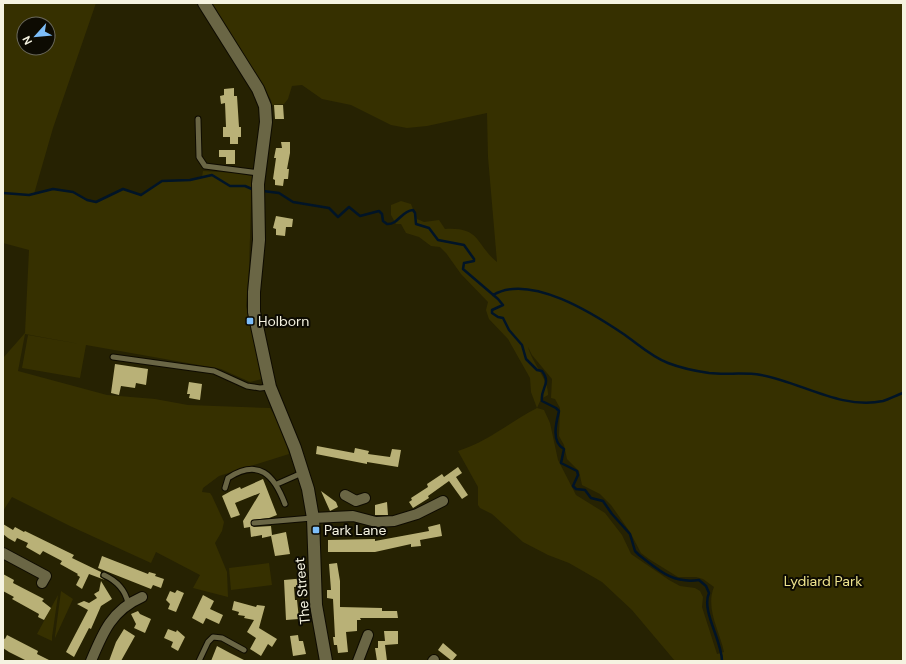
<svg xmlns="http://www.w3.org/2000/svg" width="906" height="664" font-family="'DM Sans',sans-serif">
  <rect width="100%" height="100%" fill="#262202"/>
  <path fill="#363000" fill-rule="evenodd" d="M3,3H96L53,128L34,194L53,189L73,192L87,200L96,202L123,189L141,195L162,181H180L202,177L203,171L237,173L252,176L249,268L246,306L262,379L250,382L221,369L86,345L80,378L22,368L28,335L80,344L25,334L18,371L107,395L155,399L188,405L270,408L283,430L289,454L219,476L203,488L202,492L210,493L212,496L224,522L222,531L215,543L227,572L228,597L193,588L200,575L156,552L151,563L70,526L12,497L3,511V358L25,333L29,250L3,243ZM24,24H48V48H24Z
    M212,3H903V661H675L632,610L602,582L569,563L548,555L523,542L492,514L480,508L478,505V487L458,451C487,442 510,422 537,408L531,392L530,378L508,339L489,319L486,310L488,302L461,274L446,253L440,247L431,246L419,237L406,233L401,224H396L391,215V205L401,201L411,204L417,219L424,222L439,220L445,229C481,227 475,244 497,262L488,157L487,113L427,126L407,128L391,125L351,105L322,99L302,85L292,86L288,99L284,104L272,105L271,100ZM528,347L532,355L552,379L551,398L555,399L560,408L559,436L564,445L567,459L579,471L582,485L600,494L611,505L630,532L641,553L649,559L678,577H696L703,579L714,587C705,608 720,632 724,652L717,654L702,607L703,597L700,591L695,588L680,586L669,580L631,554L622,535L605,513L576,495L558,460L550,423L544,410L537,408L541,399L548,395C549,380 532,363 528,347Z
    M269,563L272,585L231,590L229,568Z
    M61,591L73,599L55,638V636Z
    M58,595L52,637V641L37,634Z"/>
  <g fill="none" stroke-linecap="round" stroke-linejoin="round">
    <path stroke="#011427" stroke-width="2.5" d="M263,191L279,193L293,202L329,208L338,217L349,207L360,216L379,211L382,214L383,221L387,224C398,225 401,211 413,210L415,213L416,224L429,228L438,240L464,245L474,259V261L464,263L463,269L498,299L503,305L492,310V313L498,317L503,318L509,330L522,345L526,359L537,370L542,371C552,384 540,388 542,401L556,408L559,411C556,423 551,442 564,449L561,463L577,471L578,475L573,486L576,489L585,490L591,498L603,501L612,514L630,534L635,551L639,555C659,570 672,584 699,580L706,586L709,593C701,611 722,640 722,661
      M3,193L29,195L53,189L73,192L87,200L96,202L123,189L141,195L162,181L190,180L212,175L230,186H245L252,189
      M493,295C530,273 594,314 625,335C639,345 652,357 668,363C681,368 695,371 709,373C726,375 744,372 761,375C801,382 841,410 883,401C890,399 897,395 903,393"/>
  </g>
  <path fill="#b9b177" d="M234,88V96H237L239,127H241V137H238V144H230V137H223V127H226L225,103L221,104L220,96L224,95V89Z
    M274,105H283L284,119H275Z
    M281,142H290V153L287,169H289L288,179H284L283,186L275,185V180L273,179L276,158H274L276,148H282Z
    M219,150H235V164H226V157H219Z
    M276,216L293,219L292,227H286L285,236L276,235V229L273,228Z
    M115,364L148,369L146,385L136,383L135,388L121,386L119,395L111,393Z
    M189,382L202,384L200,400L189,398L190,394H187Z
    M317,446L354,453L355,448L369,451L368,454L390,457L392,449L401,450L398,467L367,462V464L316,454Z
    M458,467L462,473L456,477L468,495L462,499L449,481L428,496L429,498L413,508L409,502L412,500L411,498L428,487L427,484L442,474L444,477Z
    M263,479L277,515L269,518L252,520L251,525L254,527L271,526L272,535L286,532L290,554L275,556L271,536L262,538V535L251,537L250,527L244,528L243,521L260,493L235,503L240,515L231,518L222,496L231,491L240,487L241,489Z
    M321,491L336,502L338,507L330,511Z
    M387,502L388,515H375V505Z
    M3,524L13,530L15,527L24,532L25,531L74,555L72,558L101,572L100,577L105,580L89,574L82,589L76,585L80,577L77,575L78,574L60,564L62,561L43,551L40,555L26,547L28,543L17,538L15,542L8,538L3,534Z
    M440,524L442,536L420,540L421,546L411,547V544L375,552H328V540L375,539V541L429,531L428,527Z
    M102,556L148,574L149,572L156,574L155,576L164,579L161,588L153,585L151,589L98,568Z
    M337,563L340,581V607L382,608V611H397L398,618H360L361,620H357V631L346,632L348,652L338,653L337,645H334L333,637H335L333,599L327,598V590H331L329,564Z
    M3,574L14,580L13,583L44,599L42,601L51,608L44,620L38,617L39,614L12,599L14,597L3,591Z
    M306,578L307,586L294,587L295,600H297L299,619L286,620L284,580Z
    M101,581L112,599L101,606L91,629L89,628L74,657L66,652L88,610L77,604L84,601L89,603L97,598L94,594L99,591Z
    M177,590L184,593L176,612L168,609L170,604L166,600L170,591L175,593Z
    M203,595L214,601L210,609L223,615L219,624L206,618L203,624L192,618Z
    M234,601L256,607L257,605L265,606L259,628L277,639L272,647L268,644L261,656L250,649L256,638L247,632L254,620L244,618L245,616L238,615L239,612L232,610Z
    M138,611L140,614L151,619L145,633L134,628L136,624L131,614Z
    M124,629L135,636L121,661H109L116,642Z
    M168,629L176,632L177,630L185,637L178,651L171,647L173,642L164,638Z
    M384,631H398V644L385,645L387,661H377L375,648H378V641H385Z
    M7,635L38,651L37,654L51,661H27L9,652L3,648V638L5,639Z
    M298,635L299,641H303L306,654L293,656L290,636Z
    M443,643L457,655L452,661L438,650Z
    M217,646L230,653L246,661H211Z"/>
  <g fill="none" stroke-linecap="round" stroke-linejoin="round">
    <g stroke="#0e0b00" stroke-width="7">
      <path id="lane" d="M198,119L199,157L205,166L259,173
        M113,357L214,371L247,386L260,388L269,387
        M277,484L302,473
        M225,488L228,478C259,458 274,475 285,504
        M254,523L312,518
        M104,575C117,581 125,589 128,603
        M199,661L208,642L213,637L222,638L244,650"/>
    </g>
    <g stroke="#0e0b00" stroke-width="12">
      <path id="street" d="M345,495L356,501L365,498
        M313,518L353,516L376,522L394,521L417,514L443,501
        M3,553L46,576L42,583
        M91,661C103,632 112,610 142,597
        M358,661L368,635
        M433,661L434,660"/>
    </g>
    <g stroke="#0e0b00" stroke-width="14">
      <path id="secondary" d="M204,3L258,89L265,106L266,122L258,184L259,240L254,292V312L270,387L295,448L308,489L313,518L316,605L326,661"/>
    </g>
    <use href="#lane" stroke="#6a6645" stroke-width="5"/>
    <use href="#street" stroke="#6a6645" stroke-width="10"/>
    <use href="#secondary" stroke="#6a6645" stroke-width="12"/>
  </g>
  <g fill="#7dbef9" stroke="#0d0b02" stroke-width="1.5">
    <rect x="246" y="317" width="8" height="8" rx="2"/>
    <rect x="312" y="526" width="8" height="8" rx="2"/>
  </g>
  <g text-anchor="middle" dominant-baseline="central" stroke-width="4" stroke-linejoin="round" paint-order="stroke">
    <g font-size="14" fill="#f5f3e1" stroke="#0d0b02" text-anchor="start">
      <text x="258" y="321">Holborn</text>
      <text x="324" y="530">Park Lane</text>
    </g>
    <g font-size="14" fill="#eee38d" stroke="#0d0b02">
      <text x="823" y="581">Lydiard Park</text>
    </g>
    <g font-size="14" fill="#f5f3e1" stroke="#0d0b02">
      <text transform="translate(302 591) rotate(-95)">The Street</text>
    </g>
  </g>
  <rect width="906" height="664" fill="none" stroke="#f5f3e1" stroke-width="8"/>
  <g transform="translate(36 36) rotate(243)"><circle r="19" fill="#0d0b02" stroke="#6a685b"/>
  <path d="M0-3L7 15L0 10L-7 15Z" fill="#7dbef9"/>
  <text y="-6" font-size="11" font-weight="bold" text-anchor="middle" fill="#f5f3e1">N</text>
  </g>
</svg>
